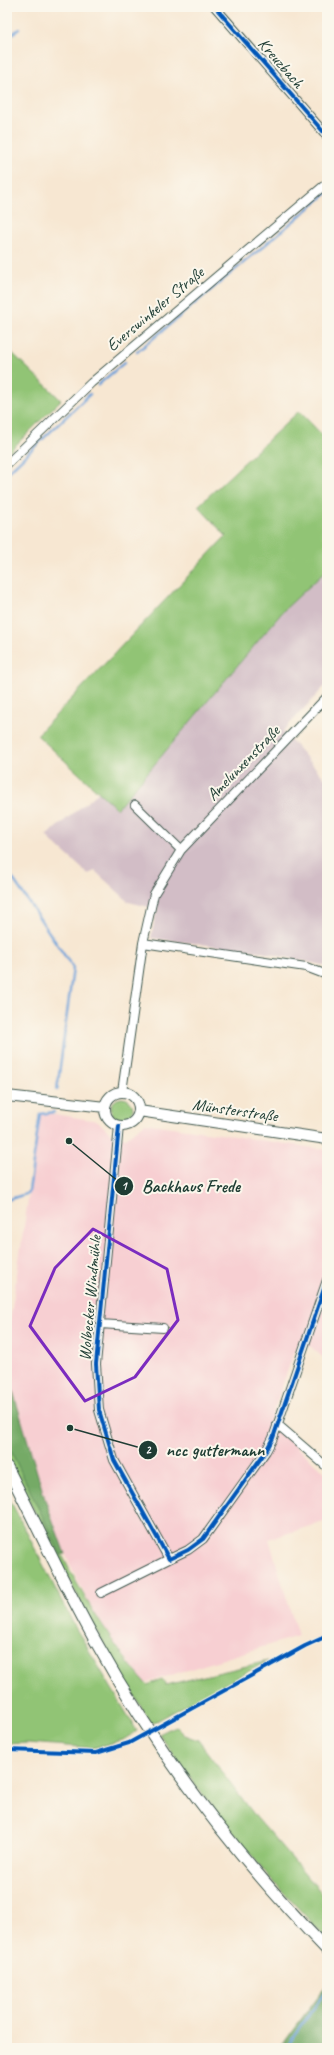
<svg xmlns="http://www.w3.org/2000/svg" width="334" height="2055" font-family="Caveat,sans-serif">
  <rect width="100%" height="100%" fill="#fbf7ec"/>
  <filter id="ink" filterUnits="userSpaceOnUse"><feTurbulence type="fractalNoise" baseFrequency=".025" numOctaves="2"/><feDisplacementMap in="SourceGraphic" scale="8" xChannelSelector="R" yChannelSelector="G"/><feConvolveMatrix kernelMatrix="1 2 1 2 8 2 1 2 1" color-interpolation-filters="sRGB"/></filter>
  <filter id="wash" filterUnits="userSpaceOnUse"><feTurbulence type="fractalNoise" baseFrequency=".012" numOctaves="4" result="noise"/><feDisplacementMap in="SourceGraphic" scale="16" xChannelSelector="R" yChannelSelector="G"/><feGaussianBlur stdDeviation="0.9" result="paint"/><feColorMatrix in="noise" values="0 0 0 0 0 0 0 0 0 0 0 0 0 0 0 0 0 1.4 0 .05"/><feComposite in="paint" operator="in"/></filter>
  <g filter="url(#wash)">
    <rect width="100%" height="100%" fill="#f7e7d2"/>
    <path fill="#f7cfd2" d="M41,1112L98,1121L111,1134L126,1138L145,1123L327,1150V1361L311,1347L297,1344L269,1423L327,1474V1521L269,1539L298,1636L145,1683L109,1635L88,1601L65,1554L45,1499L7,1371V1341Z"/>
    <path fill="#d2bdc6" d="M327,570V684L283,731L327,781V966L256,951L151,938L157,909L129,902L95,871L88,874L46,836L99,792L117,809L285,609Z"/>
    <path fill="#91c474" stroke="#588054" d="M7,348L61,400L7,454Z
      M299,411L327,440V570L285,609L117,809L37,735L226,536L198,506Z
      M111 1109a11 11 0 1 1 22 0a11 11 0 1 1-22 0Z
      M7,1443C27,1480 42,1519 62,1555C85,1600 113,1647 147,1685L162,1680L166,1685L268,1661L151,1724L85,1611L7,1457Z
      M7,1494L75,1627L137,1731L123,1740L93,1748L28,1743L7,1744Z
      M175,1726L184,1735L198,1740L256,1817L327,1899V1939L270,1878L200,1791L159,1734Z"/>
    <path fill="#74aa66" stroke="#4a744d" d="M7,1371L45,1499L65,1554L61,1555L7,1443Z
      M327,1984V2048H280Z"/>
    <g fill="none" stroke-linecap="round" stroke-linejoin="round">
      <path stroke="#6da0d8" stroke-width="2.5" d="M7,38L19,29
        M137,352L327,193
        M98,385L125,362
        M7,473L90,394
        M7,870L73,968L57,1090
        M7,1200L26,1194L29,1191L40,1114L54,1112
        M286,2048L327,1989"/>
    </g>
  </g>
  <g filter="url(#ink)">
    <g fill="none" stroke-linecap="round" stroke-linejoin="round">
      <g stroke="#3f564c" stroke-width="10">
        <path id="minor" d="M215,7L327,136
          M7,464L91,383L327,183
          M135,805L181,850
          M143,943L306,967L327,975
          M122,1092L143,943L154,894L181,850L327,697
          M119,1126L96,1364L99,1410L114,1460L169,1559L188,1550L203,1539L266,1451L273,1438L327,1280
          M100,1324L163,1328
          M277,1424L327,1467
          M101,1593L169,1559"/>
      </g>
      <g stroke="#3f564c" stroke-width="12">
        <path id="tertiary" d="M105 1109a17 17 0 1 1 34 0a17 17 0 1 1-34 0Z
          M7,1096L105,1107
          M139,1111L327,1139"/>
      </g>
      <g stroke="#3f564c" stroke-width="13">
        <path id="secondary" d="M7,1467C37,1525 64,1585 96,1642C158,1754 238,1858 327,1950"/>
      </g>
      <use href="#minor" stroke="#fff" stroke-width="8"/>
      <use href="#tertiary" stroke="#fff" stroke-width="10"/>
      <use href="#secondary" stroke="#fff" stroke-width="11"/>
      <g stroke="#fbf7ec" stroke-width="6">
        <path id="cycleway" d="M215,7L327,136
          M119,1126L96,1364L99,1410L114,1460L169,1559L188,1550L203,1539L266,1451L273,1438L327,1280
          M7,1750L96,1753L129,1743L305,1646L327,1636"/>
      </g>
      <use href="#cycleway" stroke="#0057b8" stroke-width="4"/>
    </g>
  </g>
  <path fill="none" stroke="#7b2cbf" stroke-width="3" stroke-linejoin="round" d="M93,1229L167,1269L178,1320L135,1377L85,1401L30,1326L55,1268Z"/>
  <g text-anchor="middle" dominant-baseline="central" stroke-width="4" stroke-linejoin="round" paint-order="stroke">
    <g font-size="17" fill="#1f3d34" stroke="#fbf7ec">
      <text transform="translate(281 63) rotate(49)">Kreuzbach</text>
      <text transform="translate(155 309) rotate(-40)">Everswinkeler Straße</text>
      <text transform="translate(243 763) rotate(-46)">Amelunxenstraße</text>
      <text transform="translate(235 1110) rotate(8)">Münsterstraße</text>
      <text transform="translate(90 1298) rotate(-85)">Wolbecker Windmühle</text>
    </g>
  </g>
  <path fill="none" stroke="#1f3d34" stroke-width="1.5" d="M69 1141L124 1186M70 1428L148 1450"/>
  <g fill="#1f3d34" stroke="#fbf7ec" stroke-width="1.5">
    <circle cx="69" cy="1141" r="4"/>
    <circle cx="70" cy="1428" r="4"/>
    <circle cx="124" cy="1186" r="10"/>
    <circle cx="148" cy="1450" r="10"/>
  </g>
  <g font-size="12" text-anchor="middle" font-weight="bold" fill="#fff">
    <text x="124" y="1190">1</text>
    <text x="148" y="1454">2</text>
  </g>
  <g font-size="18" text-anchor="middle" font-weight="bold" fill="#1f3d34" stroke="#fbf7ec" stroke-width="4" stroke-linejoin="round" paint-order="stroke">
    <text x="191" y="1192">Backhaus Frede</text>
    <text x="215" y="1456">ncc guttermann</text>
  </g>
  <rect width="334" height="2055" fill="none" stroke="#fbf7ec" stroke-width="24"/>
</svg>
